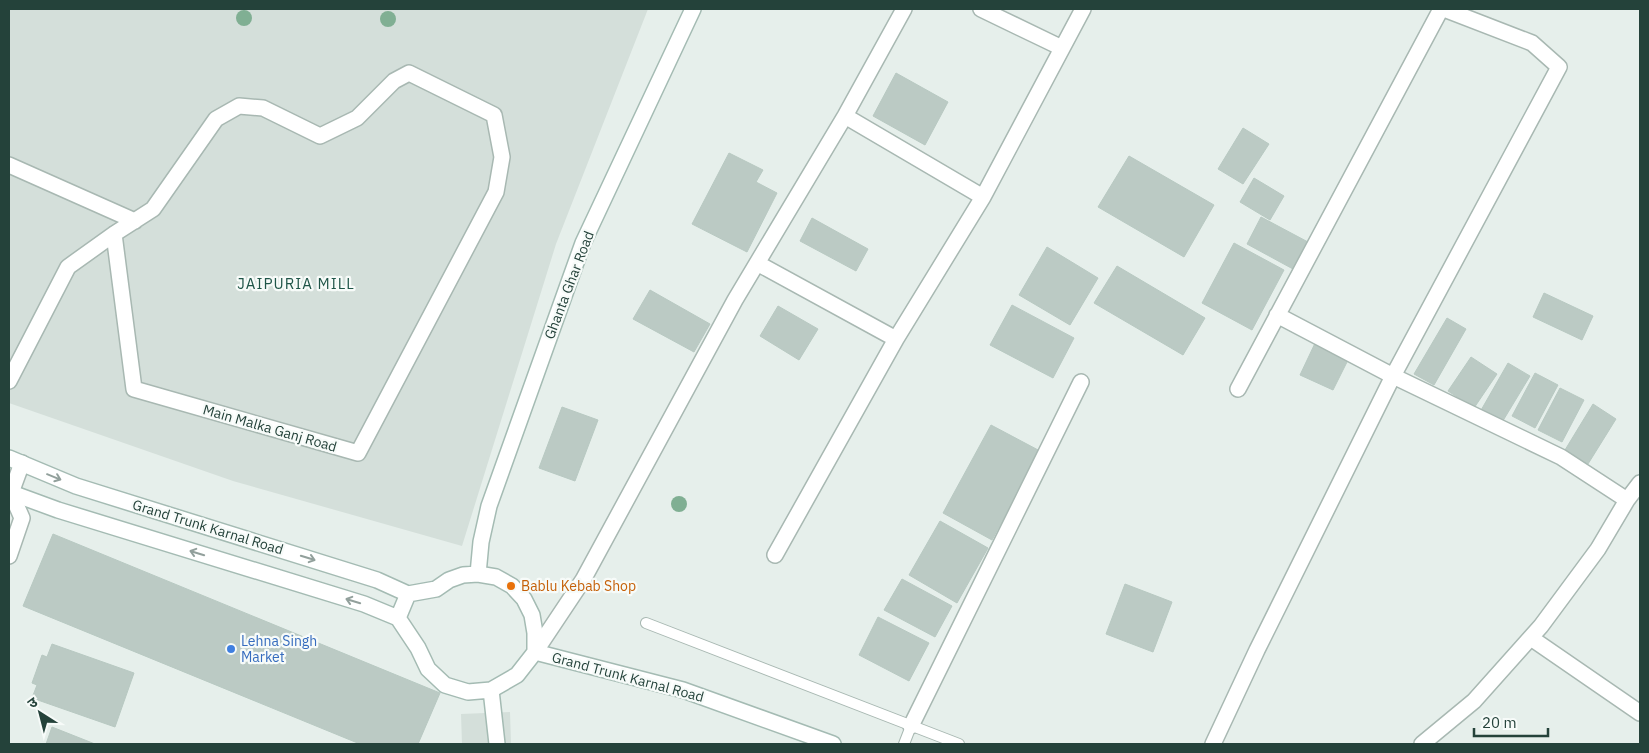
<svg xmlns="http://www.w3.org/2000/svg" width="1649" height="753" font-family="'IBM Plex Sans','Noto Sans Devanagari',sans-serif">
  <rect width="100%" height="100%" fill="#e6efeb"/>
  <path fill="#d4dfda" d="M9,9H648L556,244L462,546L233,481L9,403Z
    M510,712L511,744H462L461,714Z"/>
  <path fill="#bbcac4" stroke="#b8c9c2" d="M896,73L948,102L925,145L873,116Z
    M1243,128L1269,144L1243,184L1218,169Z
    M729,153L763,170L756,182L777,193L747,252L692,224Z
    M1129,156L1214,205L1184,257L1098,207Z
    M1254,178L1284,196L1270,220L1240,202Z
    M1261,217L1308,242L1293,269L1247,244Z
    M812,218L868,249L856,271L800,241Z
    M1234,243L1284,270L1252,330L1202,303Z
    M1047,247L1098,278L1070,325L1019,295Z
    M1117,266L1205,318L1183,355L1094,303Z
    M650,290L710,324L694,352L633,319Z
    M1544,293L1593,316L1582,340L1533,317Z
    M1012,305L1074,338L1053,378L990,345Z
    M778,306L818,329L799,360L760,336Z
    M1447,318L1466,329L1434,385L1414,374Z
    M1317,339L1350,356L1333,390L1300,375Z
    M1471,357L1497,374L1474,408L1448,391Z
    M1508,363L1530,376L1501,424L1480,412Z
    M1535,373L1558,385L1535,428L1512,416Z
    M1560,388L1584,400L1562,442L1538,430Z
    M1593,404L1616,419L1588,464L1565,450Z
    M562,407L598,420L575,481L539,468Z
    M991,425L1040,451L992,540L943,513Z
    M940,521L988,548L957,603L909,575Z
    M53,534L440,693L418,744H360L23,606Z
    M902,579L952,606L935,637L884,610Z
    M1125,584L1172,602L1153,652L1106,634Z
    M878,617L929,643L909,681L859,655Z
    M52,644L134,673L115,727L32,698L37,685L32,683L42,655L47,657Z
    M52,727L95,744H46Z"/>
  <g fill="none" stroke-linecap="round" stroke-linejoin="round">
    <g stroke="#a8b8b2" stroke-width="12">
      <path id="lane" d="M646,623L959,744
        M904,744L911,726"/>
    </g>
    <g stroke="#a8b8b2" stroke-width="18">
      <path id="street" d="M981,9L1062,48
        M845,116L983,197
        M9,165L135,221
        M757,263L896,339
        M1277,315L1393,376L1561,457L1627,500
        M9,381L68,267L114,234L153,209L216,119L239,106L263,108L320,136L357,118L394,81L409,73L494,115L502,157L496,192L358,453L134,389L114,234
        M1238,389L1441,9
        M775,555L896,339L983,197L1083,9
        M9,556L22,518L11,493L22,463
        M1531,638L1640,713
        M535,652L583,580L735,300L845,116L904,9
        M911,726L1081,382
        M1213,744L1257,650L1393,376L1559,67L1532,43L1444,9
        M1422,744L1474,701L1541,626L1598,549L1627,500L1640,483"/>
    </g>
    <g stroke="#a4bbb3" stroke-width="18">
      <path id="secondary" d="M9,458L76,486L377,580L408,594
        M9,492L58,510L364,604L398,618
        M478,574L481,542L489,506L583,243L693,9
        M478,574L496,577L512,586L524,599L532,615L535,633V652L517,675L491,690L468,692L445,685L428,669L418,648L398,618L408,594L436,589L449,580L463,575Z
        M535,652L683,690L833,744
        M491,690L497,744"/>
    </g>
    <use href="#lane" stroke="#fff" stroke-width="10"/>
    <use href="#street" stroke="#fff" stroke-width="15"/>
    <use href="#secondary" stroke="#fff" stroke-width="15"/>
  </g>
  <g fill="#80af93">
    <circle cx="244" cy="18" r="8"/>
    <circle cx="388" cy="19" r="8"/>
    <circle cx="679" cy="504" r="8"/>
  </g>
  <defs><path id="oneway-shaft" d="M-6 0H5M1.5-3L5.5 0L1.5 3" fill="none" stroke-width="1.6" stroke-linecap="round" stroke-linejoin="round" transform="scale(1.25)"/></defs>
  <g stroke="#92a09c">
    <use href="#oneway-shaft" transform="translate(54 477) rotate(22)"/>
    <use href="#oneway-shaft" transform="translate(197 553) rotate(-163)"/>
    <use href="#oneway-shaft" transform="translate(308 558) rotate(17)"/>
    <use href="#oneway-shaft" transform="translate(353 601) rotate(-163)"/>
  </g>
  <circle fill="#e8710a" stroke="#f7fbf9" stroke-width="2" cx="511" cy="586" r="5"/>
  <circle fill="#3f7fe0" stroke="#f7fbf9" stroke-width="2" cx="231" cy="649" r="5"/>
  <g text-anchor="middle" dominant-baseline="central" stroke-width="4.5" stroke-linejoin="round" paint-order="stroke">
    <g font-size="14" fill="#24423a" stroke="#f7fbf9">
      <text transform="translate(569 285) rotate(-69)">Ghanta Ghar Road</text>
      <text transform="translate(270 428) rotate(16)">Main Malka Ganj Road</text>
      <text transform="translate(208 527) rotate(17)">Grand Trunk Karnal Road</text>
      <text transform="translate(628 677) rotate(15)">Grand Trunk Karnal Road</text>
    </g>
    <g font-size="14" fill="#c56008" stroke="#f7fbf9" text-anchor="start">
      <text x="521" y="586">Bablu Kebab Shop</text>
    </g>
    <g font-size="14" fill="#366cbe" stroke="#f7fbf9" text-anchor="start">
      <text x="241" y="641">Lehna Singh<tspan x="241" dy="16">Market</tspan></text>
    </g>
    <g font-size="15" letter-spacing="1" fill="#1f5548" stroke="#f7fbf9">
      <text x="296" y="283">JAIPURIA MILL</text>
    </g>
  </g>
  <rect width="1649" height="753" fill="none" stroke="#24423a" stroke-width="20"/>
  <g transform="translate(40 713) rotate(324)" stroke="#f7fbf9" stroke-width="4" paint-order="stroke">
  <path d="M0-4L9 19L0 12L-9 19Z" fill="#24423a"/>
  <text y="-8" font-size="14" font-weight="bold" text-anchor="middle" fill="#24423a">उ</text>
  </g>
  <path d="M1474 728v8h74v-8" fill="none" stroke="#24423a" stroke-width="2.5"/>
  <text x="1482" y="728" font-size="15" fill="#24423a" stroke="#f7fbf9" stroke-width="4" paint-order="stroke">20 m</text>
</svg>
